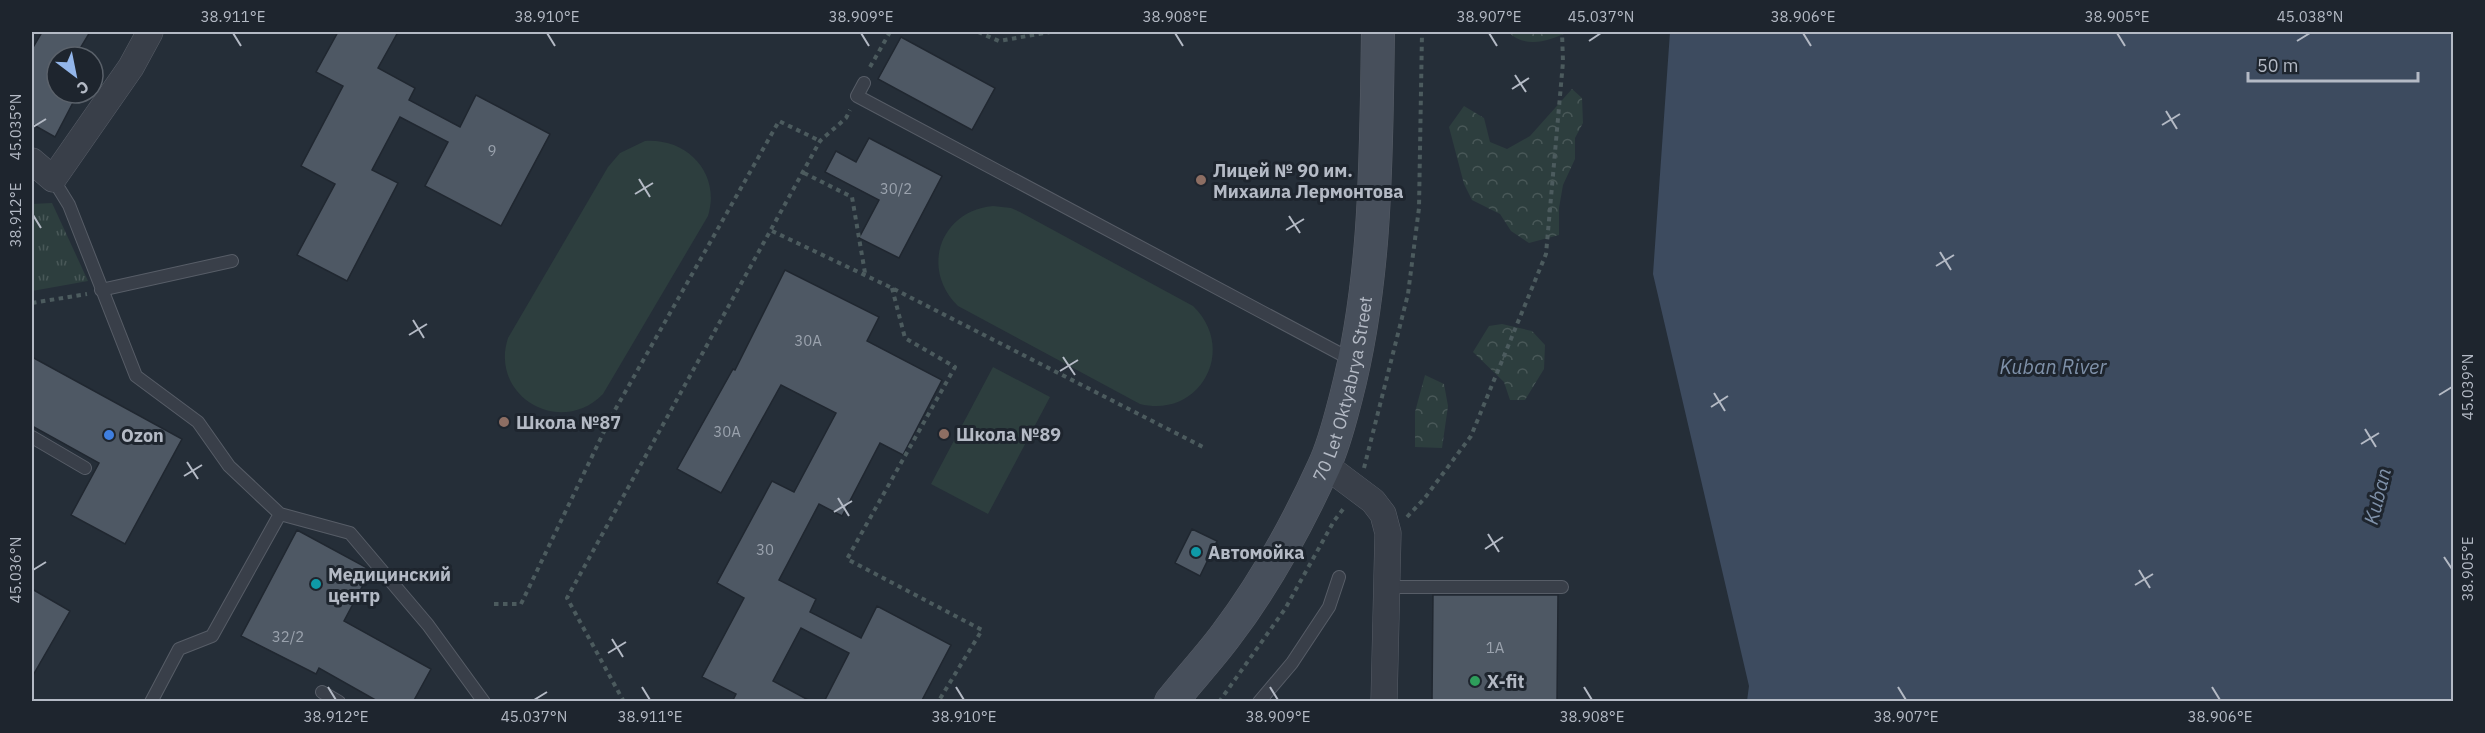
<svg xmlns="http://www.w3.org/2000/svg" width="2485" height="733" font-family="'IBM Plex Sans',sans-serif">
  <defs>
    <pattern id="grass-tufts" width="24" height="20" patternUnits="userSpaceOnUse" patternTransform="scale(1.5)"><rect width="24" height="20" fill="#2d3e3e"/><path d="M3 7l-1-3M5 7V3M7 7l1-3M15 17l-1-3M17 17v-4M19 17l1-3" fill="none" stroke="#495858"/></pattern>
    <pattern id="forest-crowns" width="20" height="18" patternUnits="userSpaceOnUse" patternTransform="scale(1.5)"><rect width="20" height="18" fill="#2d3e3e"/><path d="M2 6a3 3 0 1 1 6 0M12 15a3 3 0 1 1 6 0" fill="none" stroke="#495858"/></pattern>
  </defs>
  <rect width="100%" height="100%" fill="#252e38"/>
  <path fill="url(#grass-tufts)" d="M52,203L88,281L32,291V204Z"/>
  <path fill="url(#forest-crowns)" d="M1508,32H1568C1548,41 1526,49 1508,32Z
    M1572,89L1582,98L1583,123L1575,138V159L1563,185L1559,208V235L1529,243L1511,231L1500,214L1472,200L1464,184L1449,127L1464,106L1484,118L1490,142L1507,149L1530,136Z
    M1502,324L1532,331L1545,345L1544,369L1525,400H1510L1504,382L1473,352L1489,326Z
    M1425,375L1444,384L1448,406L1442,448L1415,447V412Z"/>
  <path fill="#2d3e3e" d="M645,141C688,138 721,174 708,216L603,394C560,438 489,396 508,338L608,167L620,153Z
    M993,206L1011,208L1020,212L1193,306C1238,349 1200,419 1140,404L958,306C920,269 940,211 993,206Z
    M993,367L1050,397L988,514L931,484Z"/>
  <path fill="#3d4b5f" d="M1670,32H2453V701H1747L1749,686L1653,274Z"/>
  <path fill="#4e5864" stroke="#202730" stroke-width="1.5" d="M42,32H90L75,57H57V93H78L55,137L32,124V49Z
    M338,32H398L378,68L415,88L409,100L460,127L476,95L550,134L501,226L425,186L448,142L400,117L372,170L398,183L347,281L297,255L335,184L301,166L343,86L316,72Z
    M901,37L995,88L972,130L878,79Z
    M869,138L942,176L899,258L859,238L879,200L825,172L836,151L856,162Z
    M785,270L879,317L867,341L942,380L903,455L880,443L842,516L819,504L779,580L816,599L810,612L861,638L877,606L951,645L921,702H824L849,653L801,628L773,681L812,702H732L736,694L702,677L744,598L717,583L772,481L794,492L836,413L781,385L721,493L677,469L733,369L735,370Z
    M32,357L182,439L125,544L71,515L99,463L32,426Z
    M1192,529L1217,541L1200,576L1175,563Z
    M297,530L371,570L344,621L431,669L413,702H379L319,668L316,674L241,636Z
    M32,589L70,611L32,677Z
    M1433,595H1558L1557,702H1432Z"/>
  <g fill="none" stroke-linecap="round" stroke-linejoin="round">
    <g stroke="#575d67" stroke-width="14">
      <path id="service" d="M864,83L857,96L1352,360
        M53,179L69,205L136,376L198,422L229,466L280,514
        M101,290L232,261
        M32,437L85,468
        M1386,587H1562
        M322,692L339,702
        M151,702L179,649L212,636L280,514L350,533L428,625L484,702
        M1259,702L1292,663L1329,607L1339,577"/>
    </g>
    <g stroke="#575d67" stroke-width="27">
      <path id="minor" d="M32,161L53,179L131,67L150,32
        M1325,465L1373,501L1383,514L1388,533L1384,702"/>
    </g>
    <g stroke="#575d67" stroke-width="34">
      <g id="secondary">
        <path id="s1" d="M1171,702C1189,679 1209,658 1226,635C1264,585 1298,523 1324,466C1334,445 1340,420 1346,397C1377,278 1376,154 1378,32"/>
      </g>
    </g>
    <path stroke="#4c5b5e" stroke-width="4" stroke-dasharray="4.5 4.5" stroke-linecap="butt" d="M978,32L999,41L1050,32
      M870,67L890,32
      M804,173L852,197L865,273
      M772,231L892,288L1205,448
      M892,288L905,338L955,367L847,559L982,630L938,702
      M32,303L87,294
      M1364,468L1408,294L1419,208L1422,32
      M1407,517L1424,499L1471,436L1546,254L1563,62L1562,32
      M494,604H521L611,417L779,121L820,141
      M624,702L567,598L820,141L846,118L850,110
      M1219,702L1285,609L1334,521L1344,508"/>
    <use href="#service" stroke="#393f49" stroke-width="12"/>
    <use href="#minor" stroke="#393f49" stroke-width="26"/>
    <use href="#secondary" stroke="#474f5b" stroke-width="33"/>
  </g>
  <path fill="none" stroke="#b4bac5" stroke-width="2" d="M233,33L241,46M547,33L555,46M861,33L869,46M1175,33L1183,46M1489,33L1497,46M1803,33L1811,46M2117,33L2125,46M1589,41L1601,33M2297,41L2310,33M1515,75L1526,92M1512,89L1529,78M2166,111L2177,129M2162,125L2180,114M33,127L46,119M639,179L650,197M635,194L653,183M33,215L41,228M1289,216L1300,233M1286,230L1304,219M1940,252L1951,270M1936,266L1954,255M413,320L424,338M409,335L427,324M1063,357L1075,375M1060,371L1078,360M1714,393L1725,411M2439,395L2452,387M1711,407L1728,396M2365,429L2376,447M2361,444L2379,433M187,462L198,479M184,476L202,465M838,498L849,516M834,512L852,501M1488,534L1499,552M1485,549L1503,537M2444,557L2452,569M33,570L46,562M2139,570L2150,588M2135,585L2153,574M612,639L623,657M608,653L626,642M328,687L336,700M642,687L650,700M956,687L964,700M1270,687L1278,700M1584,687L1592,700M1898,687L1906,700M2212,687L2220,700M534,700L547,692"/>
  <g fill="#8d6e63" stroke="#1e252e" stroke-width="2">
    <circle cx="1201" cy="180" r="6"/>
    <circle cx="504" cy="422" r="6"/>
    <circle cx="944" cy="434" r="6"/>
  </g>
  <circle fill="#3f7fe0" stroke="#1e252e" stroke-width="2" cx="109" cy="435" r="6"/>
  <g fill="#0f9aa8" stroke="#1e252e" stroke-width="2">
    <circle cx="1196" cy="552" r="6"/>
    <circle cx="316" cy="584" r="6"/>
  </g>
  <circle fill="#2e9e5b" stroke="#1e252e" stroke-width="2" cx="1475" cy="681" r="6"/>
  <g text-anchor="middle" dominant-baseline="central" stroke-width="6" stroke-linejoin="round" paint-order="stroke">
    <g font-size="15" fill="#9aa2ad">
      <text x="492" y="150">9</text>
      <text x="896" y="188">30/2</text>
      <text x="808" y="340">30А</text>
      <text x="727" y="431">30А</text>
      <text x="765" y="549">30</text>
      <text x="288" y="636">32/2</text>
      <text x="1495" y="647">1А</text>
    </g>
    <g font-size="18" font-weight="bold" fill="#b4bac5" stroke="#1e252e" text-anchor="start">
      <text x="1213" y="170">Лицей № 90 им.<tspan x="1213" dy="21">Михаила Лермонтова</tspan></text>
      <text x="516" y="422">Школа №87</text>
      <text x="956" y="434">Школа №89</text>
      <text x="121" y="435">Ozon</text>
      <text x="1208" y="552">Автомойка</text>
      <text x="328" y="574">Медицинский<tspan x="328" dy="21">центр</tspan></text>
      <text x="1487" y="681">X-fit</text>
    </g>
    <g font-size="18" fill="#b4bac5" stroke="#1e252e">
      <text stroke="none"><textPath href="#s1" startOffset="362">70 Let Oktyabrya Street</textPath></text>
    </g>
    <g font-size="20" font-style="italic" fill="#7f91a9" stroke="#1e252e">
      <text x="2053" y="366">Kuban River</text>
      <text transform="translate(2377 496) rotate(-76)">Kuban</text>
    </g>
  </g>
  <rect width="2485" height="733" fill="none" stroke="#1e252e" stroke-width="66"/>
  <g transform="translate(75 75) rotate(148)"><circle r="28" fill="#1e252e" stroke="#5a616a" stroke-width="1.5"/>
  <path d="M0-4.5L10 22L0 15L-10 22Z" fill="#93b6ea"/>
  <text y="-9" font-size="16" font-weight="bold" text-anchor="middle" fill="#b4bac5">С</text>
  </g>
  <path d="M2248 72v9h170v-9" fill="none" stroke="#b4bac5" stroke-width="3"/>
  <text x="2257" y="72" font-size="18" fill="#b4bac5" stroke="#1e252e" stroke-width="4.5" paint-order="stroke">50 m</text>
  <rect x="33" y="33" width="2419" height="667" fill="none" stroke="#b4bac5" stroke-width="2"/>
  <g font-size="15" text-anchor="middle" fill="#b4bac5">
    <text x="233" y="22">38.911°E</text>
    <text x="547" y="22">38.910°E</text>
    <text x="861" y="22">38.909°E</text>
    <text x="1175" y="22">38.908°E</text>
    <text x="1489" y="22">38.907°E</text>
    <text x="1601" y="22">45.037°N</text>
    <text x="1803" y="22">38.906°E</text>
    <text x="2117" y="22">38.905°E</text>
    <text x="2310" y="22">45.038°N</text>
    <text transform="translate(16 127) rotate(-90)" y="5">45.035°N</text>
    <text transform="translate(16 215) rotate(-90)" y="5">38.912°E</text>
    <text transform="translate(2468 387) rotate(-90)" y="5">45.039°N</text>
    <text transform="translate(2468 569) rotate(-90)" y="5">38.905°E</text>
    <text transform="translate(16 570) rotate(-90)" y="5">45.036°N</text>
    <text x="336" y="722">38.912°E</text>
    <text x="534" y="722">45.037°N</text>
    <text x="650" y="722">38.911°E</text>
    <text x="964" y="722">38.910°E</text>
    <text x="1278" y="722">38.909°E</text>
    <text x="1592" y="722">38.908°E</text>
    <text x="1906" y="722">38.907°E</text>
    <text x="2220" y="722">38.906°E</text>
  </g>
</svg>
